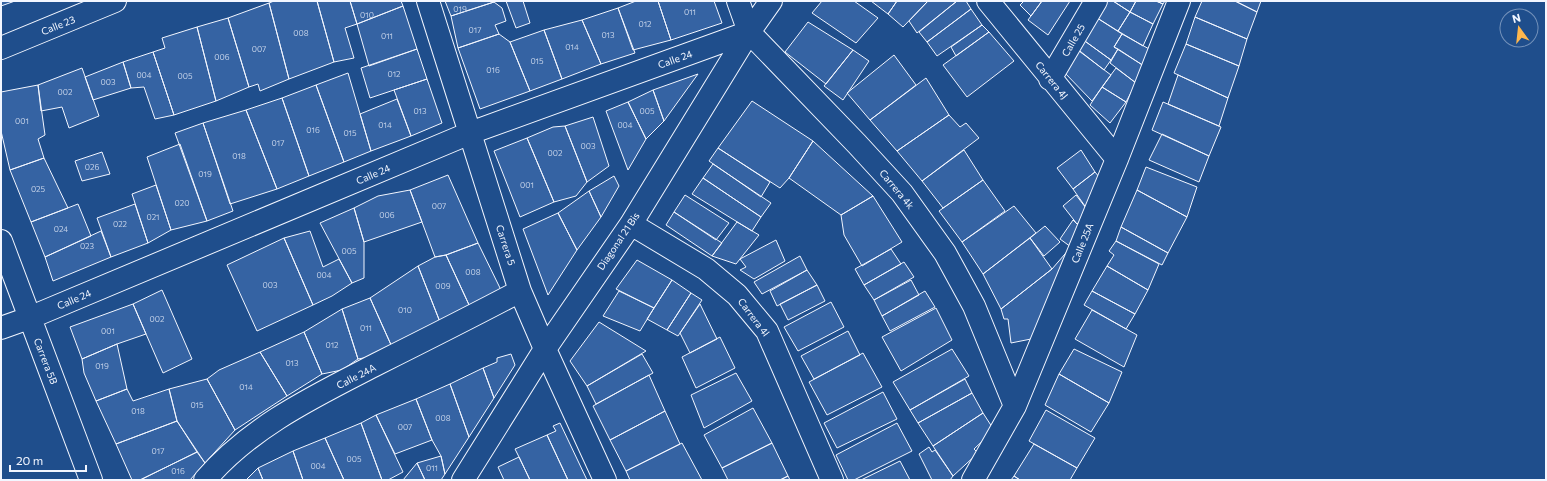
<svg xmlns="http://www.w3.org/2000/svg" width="1547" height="481" font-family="Commissioner,sans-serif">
  <rect width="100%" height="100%" fill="#1f4e8c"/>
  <path fill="#3563a3" stroke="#f2f6ff" d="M1,1H15L1,6Z
    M274,1H317L334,62L289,79L269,3Z
    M317,1H350L357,24L345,28L354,58L334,62Z
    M350,1H401L403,6L357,24Z
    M445,1H493L494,2L451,16Z
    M506,1H524H523L530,23L516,28Z
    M636,1H658L671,40L633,50L618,8Z
    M658,1H714L722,23L671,40Z
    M822,1H854L878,18L856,43L812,13Z
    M871,1H897L888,14Z
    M897,1H928L903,27L888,14Z
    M928,1H957L917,33L909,21Z
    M957,1H966L971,9L927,42L919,32Z
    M1024,1H1042L1031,16L1020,5Z
    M1042,1H1070L1048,35L1028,20Z
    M1105,1H1113L1130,12L1118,31L1094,16Z
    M1113,1H1136L1130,12Z
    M1136,1H1156L1163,4L1153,24L1130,12Z
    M1156,1H1165L1163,4Z
    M1202,1H1235L1257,12L1247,39L1195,17Z
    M1235,1H1261L1257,12Z
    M494,2L502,8L506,21L495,25L499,34L458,48L451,16Z
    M269,3L289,79L260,91L258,84L249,87L228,18Z
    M403,6L417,49L369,66L357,24Z
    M618,8L635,53L601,64L582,20Z
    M971,9L982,25L937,56L927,42Z
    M1130,12L1153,24L1143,46L1118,31Z
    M1094,16L1122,34L1114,47L1118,49L1111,60L1082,39Z
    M1195,17L1247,39L1239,66L1186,44Z
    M228,18L249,87L216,101L197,27Z
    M582,20L601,64L562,79L544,30Z
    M808,22L853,50L826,84L785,52Z
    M982,25L989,32L956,56L951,47Z
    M197,27L216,101L174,115L153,52L165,48L162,38Z
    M544,30L562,79L530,91L510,42Z
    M989,32L1014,61L967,97L943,65Z
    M499,34L510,42L530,91L480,109L458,48Z
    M1122,34L1151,50L1144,66L1114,47Z
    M1082,39L1111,60L1104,70L1076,48Z
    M1186,44L1239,66L1228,98L1174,73Z
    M417,49L427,79L370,98L361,68Z
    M1118,49L1144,66L1136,83L1110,63Z
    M853,50L869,61L843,100L824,86Z
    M1079,51L1111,75L1092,101L1063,71Z
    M153,52L174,115L155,119L144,87L131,88L123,62Z
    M894,55L916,85L870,120L847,93Z
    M123,62L131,88L93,100L85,77Z
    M82,68L99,116L69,128L62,107L41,111L38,85Z
    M1116,68L1136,83L1126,102L1102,87Z
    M348,73L371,151L344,162L316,85Z
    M698,74L664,121L653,90Z
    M1178,75L1228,98L1219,126L1168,104Z
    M926,78L949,115L897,151L870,120Z
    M427,79L442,123L411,136L394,90Z
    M38,85L45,135L38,139L44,158L10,170L1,131V92Z
    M316,85L344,162L309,176L282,98Z
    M1102,87L1126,102L1110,123L1090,105Z
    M653,90L664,121L646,139L628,102Z
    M282,98L309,176L277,189L246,110Z
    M397,99L411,136L371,151L360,114Z
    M752,101L813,141L789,178L780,188L718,148Z
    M628,102L646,139L628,170L606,111Z
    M1163,102L1221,127L1209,156L1152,130Z
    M246,110L277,189L230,204L203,123Z
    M949,115L960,127L966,123L979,138L922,181L897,151Z
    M593,117L609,166L587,182L565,126Z
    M203,123L233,211L207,221L175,133Z
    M565,126L587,182L576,196L554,202L527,138L553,127Z
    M1162,134L1209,156L1199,182L1149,160Z
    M527,138L554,202L520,217L494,151Z
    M813,141L873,196L841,215L789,178Z
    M180,144L207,221L171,230L147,157Z
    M718,148L770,182L761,197L709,161Z
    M964,150L983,180L943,208L922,181Z
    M1081,150L1095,172L1073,189L1057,168Z
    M102,152L110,174L82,181L75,161Z
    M44,158L68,208L31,222L10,170Z
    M713,164L771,203L761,217L703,178Z
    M1146,167L1197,187L1187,217L1137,190Z
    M1095,172L1104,183L1087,209L1073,189Z
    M448,175L478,243L446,255L435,257L410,190Z
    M614,176L619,186L601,217L589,191Z
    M703,178L761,217L752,231L692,194Z
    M983,180L1005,211L962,242L939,211Z
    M156,185L171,230L148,243L132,194Z
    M410,190L422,222L364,242L354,208L378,196Z
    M1137,190L1187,217L1168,253L1121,227Z
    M589,191L601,217L577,250L558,213Z
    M685,195L729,223L716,240L674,212Z
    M1076,195L1089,212L1077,224L1063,206Z
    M873,196L902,242L862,266L844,235L841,215Z
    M78,204L91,236L45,257L31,222Z
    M135,204L148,243L111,257L97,218Z
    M1014,206L1036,233L983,274L962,242Z
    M354,208L364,242V278L352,283L320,223Z
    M674,212L722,243L712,256L666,225Z
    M558,213L577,250L548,295L523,229Z
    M1073,220L1082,229L1071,247L1060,239Z
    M737,222L759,235L736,264L712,256Z
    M1045,226L1060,242L1044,256L1030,238Z
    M1121,227L1168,253L1162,265L1116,241Z
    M101,231L111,257L53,281L45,257Z
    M310,231L323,267L339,259L352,283L332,296L313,305L284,238Z
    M284,238L313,305L257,331L227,265Z
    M1030,238L1052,269L1001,309L983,274Z
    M776,240L785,261L754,279L740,270L746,267L740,259Z
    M1116,241L1159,264L1148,290L1107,266L1114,255L1109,251Z
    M478,243L501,290L470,307L446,255Z
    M1071,247L1031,339L1011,343L1008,319H1004L1001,309L1052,269Z
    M891,249L901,264L864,285L855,269Z
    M446,255L470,307L440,322L418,266L435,257Z
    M800,256L807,270L762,294L754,282Z
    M637,260L672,280L654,308L616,289Z
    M904,262L914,277L874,300L864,285Z
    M418,266L440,322L392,347L370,298Z
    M1107,266L1148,290L1135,314L1092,291Z
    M807,270L817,285L777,306L770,291Z
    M672,280L691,293L667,330L647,319Z
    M911,280L919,295L882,316L874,300Z
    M817,285L825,301L788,320L780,304Z
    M162,290L192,359L163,373L133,304Z
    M619,291L654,308L640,331L603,316Z
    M925,291L935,307L890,331L882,316Z
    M1092,291L1135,314L1126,329L1084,305Z
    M691,293L702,300L678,336L667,330Z
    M370,298L392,347L375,356L358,359L342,309Z
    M831,302L844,327L798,351L784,327Z
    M133,304L146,334L117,344L82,359L70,327Z
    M700,304L717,339L690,353L680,333Z
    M936,308L952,340L901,371L882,337Z
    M342,309L358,359L342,370L322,374L304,332Z
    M1092,310L1137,335L1124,367L1075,339Z
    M599,322L646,351L587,386L570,361Z
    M848,331L860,355L814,379L801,356Z
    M304,332L322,374L287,396L260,352Z
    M720,337L735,368L696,388L682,357Z
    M117,344L127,389L96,401L84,373L82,359Z
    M952,349L969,376L910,410L893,382Z
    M1074,349L1122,372L1109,403L1059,374Z
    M260,352L287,396L235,430L207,379L219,370Z
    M863,353L882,387L827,415L809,382Z
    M511,354L515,365L494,398L483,368L497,362V358Z
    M642,354L653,373L596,404L587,386Z
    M483,368L494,398L469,437L450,384Z
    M736,373L752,401L704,428L691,395Z
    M1059,374L1109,403L1091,432L1045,405Z
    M649,375L665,411L610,440L593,406Z
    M207,379L235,430L205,463L177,421L169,389Z
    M965,379L972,393L918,423L910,410Z
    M450,384L469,437L445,474L441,456L432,440L416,399Z
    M127,389L133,401L169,389L177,421L116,444L96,401Z
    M883,392L897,419L837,448L824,423Z
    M972,393L983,413L933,446L918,423Z
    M416,399L432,440L395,454L376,415Z
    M753,408L772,443L722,468L704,435Z
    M1046,410L1095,438L1077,468L1029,441Z
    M665,411L680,444L626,471L610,440Z
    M983,413L994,430L974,449L978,453L953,476L933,446Z
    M376,415L403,472L388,480H382L361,423Z
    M177,421L197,452L140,480H132L116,444Z
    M361,423L382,480H344L325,438Z
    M560,423L587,480H568L547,435L556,431L553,426Z
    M897,423L912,451L854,480H848L836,455Z
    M547,435L568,480H530L519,457L515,449Z
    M325,438L344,480H303L293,451Z
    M682,443L702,480H630L626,471Z
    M772,443L788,476L780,480H728L722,468Z
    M1034,444L1077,468L1070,480H1020L1014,476Z
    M929,447L932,452L935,450L953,476L950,480H932L919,454Z
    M293,451L303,480H263L258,468Z
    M197,452L205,463L190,480H140Z
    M441,456L445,474L441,480H425L417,463Z
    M519,457L530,480H504L498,467Z
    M900,461L910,480H861Z
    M417,463L425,480H403Z
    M258,468L263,480H246Z
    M788,476L790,480H780Z
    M1014,476L1020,480H1011Z"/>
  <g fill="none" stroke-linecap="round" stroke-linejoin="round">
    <g stroke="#f2f6ff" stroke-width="24">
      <path id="street" d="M428,1L520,291L545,349L605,480
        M738,1L749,32L857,144L902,193L945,253L974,306L1015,406
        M988,1L1117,159
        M1,48L115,1
        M1050,79L1096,1
        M631,224L706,269L737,295L767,331L832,480
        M1,241L91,480
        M1,328L29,318L470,133L749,32
        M205,480C251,426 315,396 377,364C425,340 473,316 520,291
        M463,480L545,349L631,224L749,32L771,1
        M973,480L1015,406L1117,159L1179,1"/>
    </g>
    <use href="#street" stroke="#1f4e8c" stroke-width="22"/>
  </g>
  <g text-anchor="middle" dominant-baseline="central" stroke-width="3" stroke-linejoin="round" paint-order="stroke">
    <g font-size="8" fill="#c3d1e8">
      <text x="460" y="9">019</text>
      <text x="690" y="12">011</text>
      <text x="367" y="15">010</text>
      <text x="645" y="24">012</text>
      <text x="475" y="30">017</text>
      <text x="301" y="33">008</text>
      <text x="608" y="35">013</text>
      <text x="387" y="36">011</text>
      <text x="572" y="47">014</text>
      <text x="259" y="49">007</text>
      <text x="222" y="57">006</text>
      <text x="537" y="61">015</text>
      <text x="493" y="70">016</text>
      <text x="394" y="74">012</text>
      <text x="144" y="75">004</text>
      <text x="185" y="76">005</text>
      <text x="108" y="82">003</text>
      <text x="65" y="92">002</text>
      <text x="420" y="111">013</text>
      <text x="647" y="111">005</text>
      <text x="22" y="121">001</text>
      <text x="385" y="125">014</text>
      <text x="625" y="125">004</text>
      <text x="313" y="130">016</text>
      <text x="350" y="133">015</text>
      <text x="278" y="143">017</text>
      <text x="588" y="146">003</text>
      <text x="555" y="153">002</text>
      <text x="239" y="156">018</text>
      <text x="92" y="167">026</text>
      <text x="205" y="174">019</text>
      <text x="527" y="185">001</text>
      <text x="38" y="189">025</text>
      <text x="182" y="203">020</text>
      <text x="439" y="206">007</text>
      <text x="387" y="215">006</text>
      <text x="153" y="217">021</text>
      <text x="120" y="224">022</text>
      <text x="61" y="229">024</text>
      <text x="87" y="246">023</text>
      <text x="349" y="251">005</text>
      <text x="473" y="272">008</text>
      <text x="324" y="275">004</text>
      <text x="270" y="285">003</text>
      <text x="443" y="286">009</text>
      <text x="405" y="310">010</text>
      <text x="157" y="319">002</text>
      <text x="366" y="328">011</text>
      <text x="108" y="331">001</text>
      <text x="332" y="345">012</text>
      <text x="292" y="363">013</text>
      <text x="102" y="366">019</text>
      <text x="246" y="387">014</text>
      <text x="197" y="405">015</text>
      <text x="138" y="411">018</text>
      <text x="443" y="418">008</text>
      <text x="405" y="427">007</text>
      <text x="158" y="451">017</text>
      <text x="354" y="459">005</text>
      <text x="318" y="466">004</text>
      <text x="432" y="468">011</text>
      <text x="178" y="471">016</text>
    </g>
    <g font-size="10" fill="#f2f6ff" stroke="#1f4e8c">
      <text transform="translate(58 25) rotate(-22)">Calle 23</text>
      <text transform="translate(1073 40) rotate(-60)">Calle 25</text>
      <text transform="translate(675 59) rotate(-20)">Calle 24</text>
      <text transform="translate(1052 80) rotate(51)">Carrera 4J</text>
      <text transform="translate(373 174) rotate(-23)">Calle 24</text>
      <text transform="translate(897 189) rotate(50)">Carrera 4k</text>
      <text transform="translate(618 241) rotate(-56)">Diagonal 21 Bis</text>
      <text transform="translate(1082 243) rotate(-68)">Calle 25A</text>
      <text transform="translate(506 245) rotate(72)">Carrera 5</text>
      <text transform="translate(74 299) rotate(-23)">Calle 24</text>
      <text transform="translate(754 317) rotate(53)">Carrera 4l</text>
      <text transform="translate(46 361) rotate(69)">Carrera 5B</text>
      <text transform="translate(356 376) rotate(-27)">Calle 24A</text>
    </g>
  </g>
  <rect width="1547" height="481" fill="none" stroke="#f2f6ff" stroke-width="4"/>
  <g transform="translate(1519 28) rotate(345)"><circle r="19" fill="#1f4e8c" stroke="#7391ba"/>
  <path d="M0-3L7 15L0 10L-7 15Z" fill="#ffb74d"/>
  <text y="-6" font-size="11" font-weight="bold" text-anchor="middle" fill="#f2f6ff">N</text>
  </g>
  <path d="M10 465v6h76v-6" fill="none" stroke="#f2f6ff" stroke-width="2"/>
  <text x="16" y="465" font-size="12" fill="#f2f6ff" stroke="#1f4e8c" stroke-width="3" paint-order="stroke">20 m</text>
</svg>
